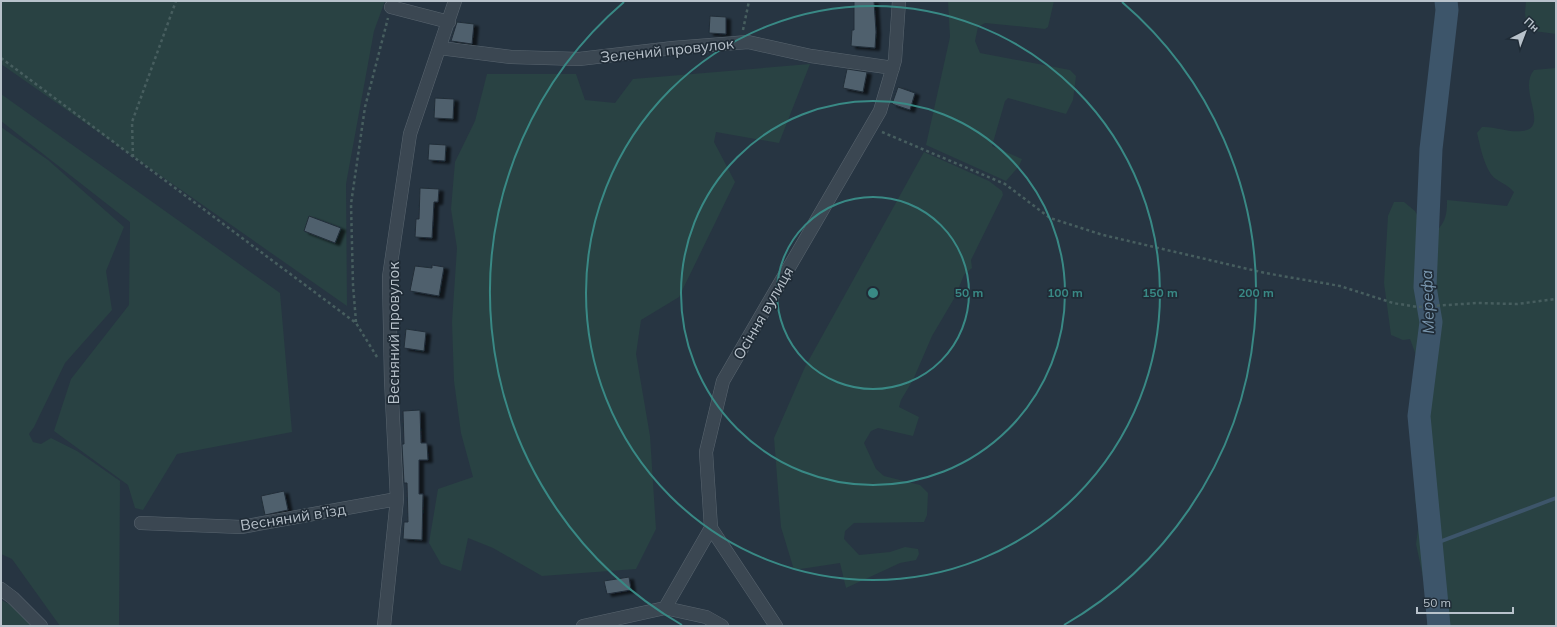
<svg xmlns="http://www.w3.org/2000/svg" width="1557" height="627" font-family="Mulish,sans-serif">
  <defs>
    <filter id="shadow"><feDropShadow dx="4.5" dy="2.5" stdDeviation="1" flood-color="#0009"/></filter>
  </defs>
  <rect width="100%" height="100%" fill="#273542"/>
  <path fill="#294243" d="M1,1H385L374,31L346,184L347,306L1,64Z
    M948,1H1054L1048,27L1045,29L985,23L978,27L975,41L980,53L1070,70L1076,76L1073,100L1066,114L1008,98L1005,101L992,146L1022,159L1019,166L1006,181L926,145L950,37Z
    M1526,1H1556V34L1534,31L1527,28L1525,13Z
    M810,64L779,143L716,132L714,142L735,182L679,297L641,320L636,354L650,436L656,529L636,569L542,576L493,548L468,538L461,571L441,564L429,543L438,489L473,477L461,433L454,381L452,322L457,248L451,209L455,162L475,121L487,74H576L585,100L615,103L633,79Z
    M1556,68V626H1427V596L1416,544L1419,522L1415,499L1420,455L1414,441L1420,366L1410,339L1403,340L1391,335L1384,283L1388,216L1394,202H1404L1415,211L1426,231L1434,233C1446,223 1447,214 1447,200L1507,206L1514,192C1508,185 1503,184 1496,179C1485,172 1480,145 1477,133L1482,127C1495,126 1509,133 1522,131C1551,128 1517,90 1534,70Z
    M1,94L280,293L292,432L177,454L143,510L135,508L128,485L54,431L71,379L129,305L130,222L1,121Z
    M1,127L48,160L124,227L106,271L112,310L65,363L34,427L29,434L33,442L41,444L51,438L77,451L120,481L119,626H60L12,559L1,554Z
    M924,152L989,181L1002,191L1003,195L971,260L972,268L964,275L955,297L932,336L913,380L901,400L899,407L919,417L913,436L878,428L871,431L864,443L876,469L884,476L920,485L928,493L927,515L924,522L854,523L845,531L844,539L859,555L890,552L905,547L918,549L919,554L916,560L900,563L846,588L840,563L794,570L781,527L774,438L805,367Z
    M1,600L9,604L32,626H1Z"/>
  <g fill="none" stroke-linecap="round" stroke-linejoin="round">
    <path stroke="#3d556a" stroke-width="4" d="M1431,545L1556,498"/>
    <path stroke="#3d556a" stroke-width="23" d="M1439,626L1419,416L1431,322L1425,287L1431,149L1447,10L1446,1"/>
  </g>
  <path fill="#50606d" stroke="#222e39" filter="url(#shadow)" d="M854,1H874L876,32L875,48L851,46L852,30H854Z
    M710,16L726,17V34L709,33Z
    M457,22L474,24L472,44L451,41Z
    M847,69L867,72L863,92L843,88Z
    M898,87L915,93L910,110L892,104Z
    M435,98L454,99L453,119L434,118Z
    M429,144L446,145L445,161L428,160Z
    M420,188L439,189L438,202H434L432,238L415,237L416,219H419Z
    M309,216L341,228L335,243L304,231Z
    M432,265L444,267L439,296L410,291L415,266L432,268Z
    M406,329L426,332L424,351L404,348Z
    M420,410L421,443H427L428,460H419V494H423L422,540L403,539L404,522H408L407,483H404L402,444H404L403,411Z
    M284,491L288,510L265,515L261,496Z
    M629,577L631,590L607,594L604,581Z"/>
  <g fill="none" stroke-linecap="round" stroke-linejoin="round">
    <g stroke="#59656f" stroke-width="14">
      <path id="minor" d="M391,7L449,22
        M440,48L511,57L579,59L673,48L748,42L811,56L893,68
        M141,523L241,527L397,499
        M1,589L13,598L41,626
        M665,608L711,528
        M384,626L397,499L391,380L389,277L410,134L455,1
        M583,626L665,608L706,617L722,626
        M776,626L711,528L706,452L723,381L880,111L895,60L899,1"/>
    </g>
    <path stroke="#475e5f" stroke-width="2.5" stroke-dasharray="3 3" stroke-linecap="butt" d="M743,30L749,1
      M1,58L356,323L377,357
      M882,132L1005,184L1050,218L1103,235L1265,273L1340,286L1393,303L1417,307L1477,303L1517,304L1556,299
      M133,157L132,122L176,1
      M356,322L353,285L351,204L365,107L388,18"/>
    <use href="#minor" stroke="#3b4752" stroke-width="13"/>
  </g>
  <g fill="none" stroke="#398985" stroke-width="2">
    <circle cx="873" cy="293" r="96"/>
    <circle cx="873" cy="293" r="192"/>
    <circle cx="873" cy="293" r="287"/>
    <path d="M682 625A383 383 0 0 1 624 2M1122 2A383 383 0 0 1 1064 625"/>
  </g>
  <g text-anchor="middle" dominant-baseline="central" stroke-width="3.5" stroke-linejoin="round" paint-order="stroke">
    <g font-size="15" fill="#b8c2cb" stroke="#202c37">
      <text transform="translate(667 50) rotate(-6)">Зелений провулок</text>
      <text transform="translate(763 313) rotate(-60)">Осіння вулиця</text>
      <text transform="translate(393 333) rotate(-90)">Весняний провулок</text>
      <text transform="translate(293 517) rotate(-9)">Весняний в’їзд</text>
    </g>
    <g font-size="16" font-style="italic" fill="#7996ae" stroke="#202c37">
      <text transform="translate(1427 302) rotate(-92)">Мерефа</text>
    </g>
  </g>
  <circle cx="873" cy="293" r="6" fill="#398985" stroke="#202c37" stroke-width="2"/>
  <g font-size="12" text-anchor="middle" font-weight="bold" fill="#398985" stroke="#202c37" stroke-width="3.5" stroke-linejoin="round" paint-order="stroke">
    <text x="969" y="297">50 m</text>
    <text x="1065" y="297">100 m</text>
    <text x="1160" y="297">150 m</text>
    <text x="1256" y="297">200 m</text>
  </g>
  <rect width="1557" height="627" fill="none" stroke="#b8c2cb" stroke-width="4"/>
  <g transform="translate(1525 32) rotate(42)" stroke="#202c37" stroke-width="3" paint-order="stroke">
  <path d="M0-3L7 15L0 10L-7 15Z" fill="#b8c2cb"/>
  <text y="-6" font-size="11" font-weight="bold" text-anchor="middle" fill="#b8c2cb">Пн</text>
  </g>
  <path d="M1417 607v6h96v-6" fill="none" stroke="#b8c2cb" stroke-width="2"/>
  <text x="1423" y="607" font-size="12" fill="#b8c2cb" stroke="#202c37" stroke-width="3" paint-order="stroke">50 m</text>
</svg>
